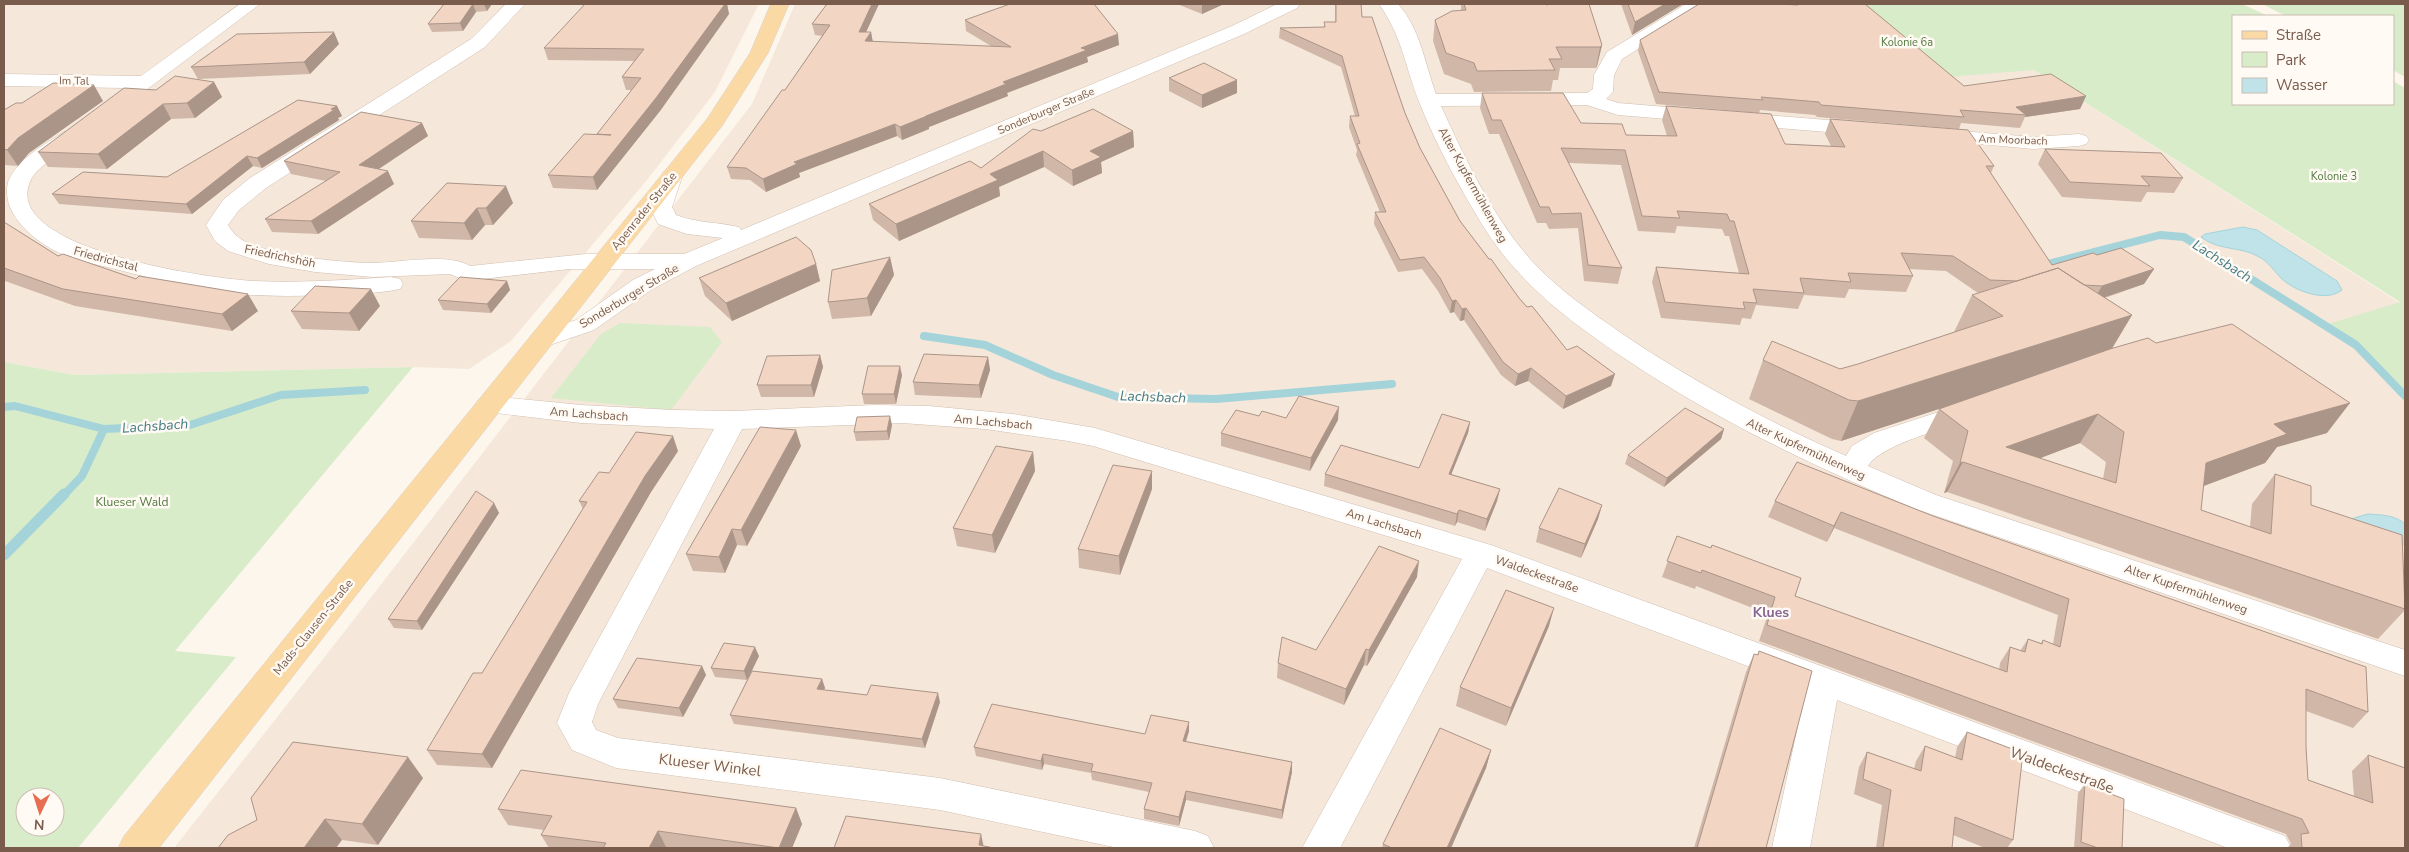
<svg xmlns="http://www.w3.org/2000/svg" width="2409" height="852" font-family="'Nunito Sans',sans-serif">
  <rect width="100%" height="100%" fill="#fdf6ec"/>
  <path fill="#f5e8da" d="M4,4H759L715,92L647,180L511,341L469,369L413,367L75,375L4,362Z
    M795,4H1846L2034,70L2400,303L2325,326L2356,345L2405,398V848H174L352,622L752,104Z"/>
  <path fill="#d8ecc9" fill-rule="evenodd" d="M1846,4H2242L2268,16H2233V104H2393V81L2405,88V398L2356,345L2325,325L2400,302L2034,70L1887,82Z
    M2262,4H2405V77L2393,70V16H2286Z
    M620,323L710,327L722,342L671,410L551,398L601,334Z
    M4,362L75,375L413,367L175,651L236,657L78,848H4ZM25,797H55V827H25Z"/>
  <path fill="#bfe3e8" stroke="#a5d3da" d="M2243,227L2257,230L2337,281L2342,290C2326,303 2294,291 2281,278C2274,271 2268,261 2259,257C2241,246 2218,251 2201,237L2205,234Z
    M2368,514C2382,515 2395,515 2405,524V544L2394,545L2344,521Z"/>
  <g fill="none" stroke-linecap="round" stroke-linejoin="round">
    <path stroke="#a5d3da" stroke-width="8" d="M2040,266L2160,235L2184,237L2356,345L2405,396
      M924,336L985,345L1053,375L1118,397L1216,399L1392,384
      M4,407L15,406L104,429L190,425L281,395L365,390
      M63,496L82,476L104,429"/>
    <path stroke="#a5d3da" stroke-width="11" d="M4,555L64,494"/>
    <g stroke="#d1beb0" stroke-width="1">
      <path id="minor" d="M240,4H260L113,115L106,117L99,115L96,111L125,88L4,86V74L141,76Z
        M506,4H525L485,47L266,188L239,210L228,225C232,232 237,237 244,241C273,256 343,263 376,263C401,262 450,253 470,266L586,254H684L723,238L687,234L658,224L650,207L663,172L671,170L679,172L682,177L672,207L676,215C696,223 718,222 739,227L741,230L1232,26L1277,4H1300L1297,8L1244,34L696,266L651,290L594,330L541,348L532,346L528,340L532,334L576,320L633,280L655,269H569L466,281L450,274L373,277L315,272L269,264L228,251L215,241L206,225L223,200L250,178L471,39Z
        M1379,4H1398C1420,28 1425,64 1436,94L1587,93L1593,89L1594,75L1607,52L1686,4H1707L1704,8L1622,59L1614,75L1613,92L1606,99L1618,103L1864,123L1871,125L1874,129L1871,133L1864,135L1618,115L1587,105L1441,106C1464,157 1493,217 1530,259C1557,289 1591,312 1624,335C1694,382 1768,422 1846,456L1852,446L1874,433L1966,403L1976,406L1980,412L1976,418C1950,427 1881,444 1868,466L1936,495L2405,650V676L1916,509C1815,467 1718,421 1627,360C1568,320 1517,283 1480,221C1457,183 1436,144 1420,104C1405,67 1403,38 1379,4Z
        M1936,129L2033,137L2079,134L2086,136L2089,140L2086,144L2079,146L2033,149L1929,139L1926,135L1929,131Z
        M71,130L78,132L81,136C68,156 34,161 28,188C14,251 212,279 254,281C300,283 346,280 391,277L400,279L403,284L400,289C383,293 364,293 347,294C311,296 274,297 237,294C197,291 158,280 119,270C101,265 81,262 64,255C38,244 0,216 8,182C18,158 44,145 64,132Z
        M489,396L581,405L673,410L734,411L874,405L929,406L1013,414L1095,428L1491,545L2285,836L2291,848H2228L1837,700L1810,848H1772L1806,688L1487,568L1340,848H1302L1462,559L1093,446L1068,441L985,429L902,423L742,429L598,704L592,722L596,730L618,738L940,778L1195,831L1208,836L1214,848H1118L940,810L616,768L572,750L557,723L569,693L714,429L581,423L479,411L475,405L479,399Z"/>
    </g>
    <g stroke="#dad1cd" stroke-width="1">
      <path id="major" d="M771,4H789L768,53L722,126L159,848H118L124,836L707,119L750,53Z"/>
    </g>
    <use href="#minor" fill="#fff" fill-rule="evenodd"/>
    <use href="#major" fill="#fbd9a5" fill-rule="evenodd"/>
  </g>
  <path fill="#d1b7a8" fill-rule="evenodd" d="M444,4H492L487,11L476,12L463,31L432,32L428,24Z
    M727,4L729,14L660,111L597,190L553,188L548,175L597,134L632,90H626L622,77L634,61L548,60L544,48Z
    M827,4H879L866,32H871L873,42L991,46L966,31L965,20L1119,45L1087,57L1088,62L1007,93L1008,96L929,127V129L902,140L897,136L799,173L800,177L766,192L750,180L731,179L727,167L785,90L822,36L815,35L812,24Z
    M1177,4H1224L1202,14Z
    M1335,4H1361L1362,17L1420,148L1460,221L1519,298L1567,350L1611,386L1563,409L1528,381L1515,386L1501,375L1464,320L1460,321L1454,312L1450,313L1438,291L1422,269L1398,272L1374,224L1375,212H1380L1356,155L1357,150L1349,127L1350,116H1355L1341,67L1279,38L1280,28L1324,27V22H1335Z
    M1461,4H1589L1602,45L1597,66L1596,68H1560L1558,80H1553L1551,91L1474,92L1471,84L1444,74L1433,41L1435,20L1461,11Z
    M1621,4H1683L1632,35Z
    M1788,4H1865L1964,86L2086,96L2080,109L2025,117L2020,128L1961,123L1959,129L1817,117L1815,115L1760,110L1759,113L1656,104L1638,51L1640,40L1789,4Z
    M339,44L310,74L198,79L191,67Z
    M1169,78L1237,80V93L1202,108L1169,91Z
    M214,82L222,97L195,118L171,119L107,169L48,167L38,152L156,90Z
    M1482,93L1581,123L1626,135L1667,136L1662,120L1666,106L1785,144L1831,146L1825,134L1830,119L1994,166L1991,173L2052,265L2097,255L2154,269L2144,284L2105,298L2132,315L2112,349L2156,343L2327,433L2277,447L2265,463L2203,486L2201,510L2250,527L2252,504L2275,474L2311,505L2405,600V610L2378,639L1947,492L1944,493L1953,461L1924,438L1939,409L1841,441L1832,439L1749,399L1763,360L1840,369L1858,364L1954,332L1972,295L1978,293L1946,271L1909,269L1913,276L1906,292L1849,289L1845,298L1804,295L1798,309L1756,305L1751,319L1742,318L1740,325L1661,318L1652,282L1656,267L1739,273L1729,236H1725L1722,229L1677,226L1675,233L1638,231L1621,165L1569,163L1622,268L1618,284L1584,281L1578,228L1549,229L1546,223H1537L1499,134H1489L1480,108ZM2080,443L2106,462L2103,479L2040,458Z
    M103,101L29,153L18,166L4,165V110L22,103Z
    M337,106L342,116L338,118L339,120L262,168L253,166L192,214L59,204L52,194L167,177Z
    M422,123L428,136L379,169L394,184L318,234L272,232L265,219L326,181L291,174L284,161Z
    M1041,131H1133L1134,147L1101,162L1102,173L1073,186L1044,167L999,187L1000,196L899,241L873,220L869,204L981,168Z
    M2045,149L2183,178L2174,193L2147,192L2141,202L2062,197L2038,164Z
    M447,183L513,203L493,225H485L472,240L419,238L411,221Z
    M4,222L58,256L136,279L258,311L232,331L75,306L5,281L4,282Z
    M890,257L894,275L871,316L832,319L828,302Z
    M816,264L820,281L732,321L705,296L699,278Z
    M507,281L510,290L491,313L443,310L438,300Z
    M380,306L359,331L302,329L291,311Z
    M820,355L823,367L814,397H761L757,385Z
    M988,357L990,370L981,398L915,395L913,382Z
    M902,375L896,404H864L862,394Z
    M1259,416L1286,418L1338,420L1310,471L1221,446V433Z
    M1470,422L1468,433L1451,474L1500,489L1497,501L1485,531L1457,522L1455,526L1324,486L1325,474L1419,468Z
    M892,425L889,440L856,441L854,432Z
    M1724,429L1721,439L1664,487L1625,464L1628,455Z
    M801,446L747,546L737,545L725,573L693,571L686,554Z
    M678,451L651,492L492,768L437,765L427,750L482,673L583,509L579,501L609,473Z
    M1033,452L1035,471L995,553L957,546L953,528Z
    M1797,462L2368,712L2353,728L2306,711V747L2308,780L2354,796L2352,771L2368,755L2405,848H2287L2291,844L2286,834L1759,641L1768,614L1696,586L1695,589L1662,577L1677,536L1795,596L1999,670L2000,663L2010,647L2020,651L2028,639L2041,643L2043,640L2053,644L2058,615L1834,528L1827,542L1768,517L1775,501Z
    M1152,489L1120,575L1079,568L1078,549Z
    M494,503L499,513L422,630L394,628L388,619Z
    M1602,505L1598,519L1581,558L1536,542L1539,528Z
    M1417,577L1367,666L1364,665L1344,705L1277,678L1278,663L1316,650Z
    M1549,626L1506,726L1456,706L1460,687Z
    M1759,651L1766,848H1694L1746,672L1754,654L1757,655Z
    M759,656L752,671L822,679L825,688L824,690L867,695L940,702L925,748L734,724L730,715L747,680L715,677L711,668Z
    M702,666L706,675L683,717L618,708L613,699Z
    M1189,731L1186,742L1292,762V772L1282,819L1186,800L1179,826L1144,819V809L1149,792L1092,780L1091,773L1044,764L1042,770L976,756L974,747L1145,734Z
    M1967,732L2013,840L2007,848H1985L1953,835L1952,848H1876L1882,805L1854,794L1859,767L1867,752L1914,769L1916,761L1925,746L1955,758L1957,747Z
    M1491,750L1486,768L1451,848H1382L1383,844Z
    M423,778L378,845L342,840L257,820Z
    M2085,784L2122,848H2074L2078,793Z
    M796,808L802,824L792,848H677L666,847L665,848H549L541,835L544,830L508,825L498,809Z"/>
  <path fill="#aa9588" d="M473,4L476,12L463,31L460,23Z
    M484,4H492L487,11Z
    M718,4H727L729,14L660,111L597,190L593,177Z
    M872,4H879L861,43L859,32Z
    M1202,4H1224L1202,14Z
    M1665,4H1683L1632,35L1635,22Z
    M334,32L339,44L310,74L304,62Z
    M871,32L873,44L865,41Z
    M1118,34L1119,45L1087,57L1088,62L1007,93L1008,96L929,127V129L902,140L900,127L1081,48Z
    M1602,45L1597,66L1596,68L1600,47Z
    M1237,80V93L1202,108V95Z
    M214,82L222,97L195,118L187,103Z
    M94,85L103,101L29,153L18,166L7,150L18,138Z
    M2086,96L2080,109L2025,117L2026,115L2016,107Z
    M163,104L171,119L107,169L98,154Z
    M337,106L342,116L338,118L339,120L262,168L257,158Z
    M422,123L428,136L365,178L359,165Z
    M895,124L897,136L799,173L800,177L766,192L763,179L794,162Z
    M1133,131L1134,147L1101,162L1102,173L1073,186L1072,170L1090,151Z
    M1043,151L1044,167L999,187L1000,196L899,241L896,224L990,174Z
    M247,156L253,166L192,214L186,204Z
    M388,171L394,184L318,234L311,221Z
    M506,186L513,203L493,225L486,208Z
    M477,208L485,225L472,240L464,223Z
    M890,257L894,275L871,316L867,298Z
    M816,264L820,281L732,321L726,303Z
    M2154,269L2144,284L2093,301L2102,286Z
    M507,281L510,290L491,313L487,304Z
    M371,289L380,306L359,331L349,313Z
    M248,294L258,311L232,331L222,314Z
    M1456,300L1454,312L1450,313L1452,301Z
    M1466,308L1464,320L1460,321L1462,309Z
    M2132,315L2109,353L1841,441L1858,401Z
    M820,355L823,367L814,397L811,385Z
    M988,357L990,370L981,398L979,385Z
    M900,366L902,375L896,404L894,394Z
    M1531,368L1528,381L1515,386L1518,374Z
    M1615,374L1611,386L1563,409L1566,396Z
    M2350,403L2327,433L2277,447L2265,463L2185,493L2206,463L2274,424Z
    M1339,407L1338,420L1310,471L1311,458Z
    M2098,414L2080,443L1998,474L2006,447Z
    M890,416L892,425L889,440L887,431Z
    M1470,422L1468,433L1447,485L1449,474Z
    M1724,429L1721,439L1664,487L1667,478Z
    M796,430L801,446L747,546L741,530Z
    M673,436L678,451L651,492L492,768L482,754L645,476Z
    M1033,452L1035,471L995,553L992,535Z
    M1963,462L1947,492L1944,493L1960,463Z
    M1152,471V489L1120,575L1119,556Z
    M1500,489L1497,501L1485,531L1487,519Z
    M494,503L499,513L422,630L417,621Z
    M1602,505L1598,519L1581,558L1585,544Z
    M1459,510L1457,522L1455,526L1457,514Z
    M1841,512L1834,528L1827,542L1834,526Z
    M732,529L737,545L725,573L719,557Z
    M1419,561L1417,577L1367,666L1369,650Z
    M1554,608L1549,626L1506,726L1511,708Z
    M755,647L759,656L747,680L744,671Z
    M1366,649L1364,665L1344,705L1346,689Z
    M702,666L706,675L683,717L679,708Z
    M822,679L825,688L820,698L817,689Z
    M938,693L940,702L925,748L922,739Z
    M1189,722V731L1183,750V741Z
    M1491,750L1486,768L1451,848H1447Z
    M1043,754L1044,764L1042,770L1041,761Z
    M408,757L423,778L378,845L362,824Z
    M1292,762V772L1282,819V810Z
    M1186,791V800L1179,826V817Z
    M796,808L802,824L792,848H779Z
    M325,819L342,840L336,848H304Z
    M658,831L666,847L665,848H649Z
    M981,834L984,848L979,845Z"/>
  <path fill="#f3d5c3" stroke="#aa9588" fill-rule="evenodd" d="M444,4H475H473L460,23L428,24Z
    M585,4H725L656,98L593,177L548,175L584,134L611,135L597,134L641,78L622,77L644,49L544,48Z
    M827,4H872L859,32H871L865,41L1011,47L965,20L1010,4H1094L1118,34L1081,48L1087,50L1003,82L1006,84L926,116H927L900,127L895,124L794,162L797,164L763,179L746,168L727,167L782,90H785L830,25L812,24Z
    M1336,4H1361L1362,17H1372L1405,113L1420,148L1460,221L1489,259H1491L1519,298L1527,307L1532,306L1567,350L1577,346L1615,374L1566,396L1531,368L1518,374L1503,362L1466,308L1462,309L1456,300L1452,301L1440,278L1424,257L1400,260L1375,212H1386L1357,144L1360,143L1350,116H1359L1342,56L1280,28L1325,27L1324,22H1336Z
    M1464,4H1543L1548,5L1547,4H1589L1602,45L1600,47H1556L1562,59H1549L1555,70L1477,71L1474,63L1446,53L1435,20L1452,11L1466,10Z
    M1628,4H1665L1635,22Z
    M1699,4H1780L1798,5L1797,4H1865L1964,86L2051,74L2086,96L2016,107L2026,115L1960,110L1964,117L1821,105L1819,102L1761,97L1763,100L1659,92L1640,40Z
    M334,32L304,62L191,67L237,34Z
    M1204,63L1237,80L1202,95L1169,78Z
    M175,76L214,82L187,103L163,104L98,154L38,152L124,88L156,90Z
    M53,83L94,85L18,138L7,150L4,149V110L16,103H22Z
    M1482,93H1563L1581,123L1622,124L1626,135L1677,136L1666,106L1771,114L1785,144L1845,147L1830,119L1968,130L1994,166H1986L2052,265L2093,253L2097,255L2121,248L2154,269L2102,286L2084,285L2058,268L2017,281L1990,280L1953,256L1901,253L1913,276L1848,273L1851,282L1800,278L1804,293L1753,289L1757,303L1743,302L1745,309L1665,302L1656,267L1749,274L1734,221H1730L1727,214L1677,211L1680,218L1642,216L1625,150L1561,148L1622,268L1588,265L1581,213L1552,214L1549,207H1540L1501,120H1492Z
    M298,100L337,106L331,109L334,110L257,158L247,156L186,204L52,194L83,172L167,177Z
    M1093,109L1133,131L1090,151L1101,157L1072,170L1043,151L990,174L998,180L896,224L869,204L970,161L981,168L1033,129L1041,131Z
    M361,112L422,123L359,165L388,171L311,221L265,219L340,172L284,161Z
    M2045,149L2161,153L2183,178L2141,176L2150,186L2070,182Z
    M447,183L506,186L486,208H477L464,223L411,221Z
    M4,222L58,256L63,254L136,279L139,276L248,294L222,314L63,289L4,268Z
    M796,237L811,250L816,264L726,303L699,278Z
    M890,257L867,298L828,302L832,270Z
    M2058,268L2132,315L1858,401L1849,400L1763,360L1772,341L1840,369L1858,364L2003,316L1972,295Z
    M460,277L507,281L487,304L438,300Z
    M315,286L371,289L349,313L291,311Z
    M2232,324L2350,403L2274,424L2287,434L2206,463L2201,510L2271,534L2275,474L2311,486V505L2402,535L2405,609L1963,462L1960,463L1968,431L1939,409L2110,349L2148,338L2156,343ZM2098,414L2124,432L2116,483L2006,447Z
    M924,354L988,357L979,385L913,382Z
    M820,355L811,385H757L767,356Z
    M868,366H900L894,394H862Z
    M1299,396L1339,407L1311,458L1221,433L1236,410L1259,416L1262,411L1286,418Z
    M1685,408L1724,429L1667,478L1628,455Z
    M1442,414L1470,422L1449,474L1500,489L1487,519L1459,510L1457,514L1325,474L1341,445L1419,468Z
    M890,416L887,431L854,432L857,417Z
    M760,427L796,430L741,530L732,529L719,557L686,554Z
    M636,432L673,436L645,476L482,754L427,750L473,673H482L587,502L579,501L599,472L609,473Z
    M996,446L1033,452L992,535L953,528Z
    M1797,462L1933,516L2366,667L2368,712L2306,689V747L2308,780L2373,803L2368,755L2405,768V848H2302L2301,834L2309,833L2302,819L1767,625L1775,597L1702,570L1701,573L1667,561L1677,536L1711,548L1712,545L1801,578L1795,596L2007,672L2010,647L2025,652L2028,639L2042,644L2043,640L2060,647L2069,599L1841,512L1834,526L1775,501Z
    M1113,465L1152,471L1119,556L1078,549Z
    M1559,488L1602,505L1585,544L1539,528Z
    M476,491L494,503L417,621L388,619Z
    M1379,546L1419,561L1369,650L1366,649L1346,689L1278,663L1282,637L1316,650Z
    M1506,590L1554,608L1511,708L1460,687Z
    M724,643L755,647L744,671L711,668Z
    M1759,651L1812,671L1766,848H1697L1754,654L1758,655Z
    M637,658L702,666L679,708L613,699Z
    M752,671L822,679L817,689L867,695L871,685L938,693L922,739L730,715Z
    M992,704L1145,734L1151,715L1189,722L1183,741L1292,762L1282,810L1186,791L1179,817L1144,809L1152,783L1091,771L1093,764L1043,754L1041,761L974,747Z
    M1440,728L1491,750L1447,848H1392L1383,844Z
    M1967,732L2023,753L2013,840L1955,817L1952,848H1883L1891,790L1863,779L1867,752L1921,771L1925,746L1962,760Z
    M293,742L408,757L362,824L325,819L304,848H218L228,835L257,820L251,798Z
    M521,770L796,808L779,848L658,831L649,848H603L606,843L541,835L552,816L498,809Z
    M2085,784L2124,799L2122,848H2098L2081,842Z
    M846,816L981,834L979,845L994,848H834Z"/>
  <g text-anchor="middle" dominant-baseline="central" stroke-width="5" stroke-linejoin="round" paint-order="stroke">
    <g font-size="11" fill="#537a41" stroke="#fffaf3">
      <text x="1907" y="42">Kolonie 6a</text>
      <text x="2334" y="176">Kolonie 3</text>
    </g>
    <g font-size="11" fill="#7a5c4d" stroke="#fffaf3">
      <text transform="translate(74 81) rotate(1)">Im Tal</text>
      <text transform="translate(1046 111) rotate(-23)">Sonderburger Straße</text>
      <text transform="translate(2013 140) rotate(2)">Am Moorbach</text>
    </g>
    <g font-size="12" fill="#7a5c4d" stroke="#fffaf3">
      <text transform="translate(1473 185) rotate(61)">Alter Kupfermühlenweg</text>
      <text transform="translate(644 211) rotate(-51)">Apenrader Straße</text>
      <text transform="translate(280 256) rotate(12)">Friedrichshöh</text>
      <text transform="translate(106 259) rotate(15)">Friedrichstal</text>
      <text transform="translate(629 296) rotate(-31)">Sonderburger Straße</text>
      <text transform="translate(589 414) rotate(4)">Am Lachsbach</text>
      <text transform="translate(993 422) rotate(5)">Am Lachsbach</text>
      <text transform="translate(1806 449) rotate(25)">Alter Kupfermühlenweg</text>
      <text transform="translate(1384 524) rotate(17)">Am Lachsbach</text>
      <text transform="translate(1537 574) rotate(20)">Waldeckestraße</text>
      <text transform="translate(2186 589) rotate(19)">Alter Kupfermühlenweg</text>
      <text transform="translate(313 627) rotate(-51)">Mads-Clausen-Straße</text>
    </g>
    <g font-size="12" fill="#537a41" stroke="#fffaf3">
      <text x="132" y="502">Klueser Wald</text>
    </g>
    <g font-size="14" font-style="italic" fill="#437c86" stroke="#fffaf3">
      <text transform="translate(2222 261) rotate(32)">Lachsbach</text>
      <text transform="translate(1153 397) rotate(2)">Lachsbach</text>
      <text transform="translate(155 426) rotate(-4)">Lachsbach</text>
    </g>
    <g font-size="14" font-weight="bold" fill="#846695" stroke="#fffaf3">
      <text x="1771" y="612">Klues</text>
    </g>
    <g font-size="15" fill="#7a5c4d" stroke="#fffaf3">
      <text transform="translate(710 765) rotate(7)">Klueser Winkel</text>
      <text transform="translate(2062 770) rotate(20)">Waldeckestraße</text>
    </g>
  </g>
  <rect width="2409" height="852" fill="none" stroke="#7a5c4d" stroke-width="10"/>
  <rect x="2232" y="15" width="162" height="90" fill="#fffaf3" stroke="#cabbb1"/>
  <rect x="2242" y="31" width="25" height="8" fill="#fbd9a5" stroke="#cabbb1"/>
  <text x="2276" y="40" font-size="15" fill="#7a5c4d">Straße</text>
  <rect x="2242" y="52" width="25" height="15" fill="#d8ecc9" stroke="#cabbb1"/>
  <text x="2276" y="65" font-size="15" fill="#7a5c4d">Park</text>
  <rect x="2242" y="78" width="25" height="15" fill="#bfe3e8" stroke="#cabbb1"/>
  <text x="2276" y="90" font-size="15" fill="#7a5c4d">Wasser</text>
  <g transform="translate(40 812) rotate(184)"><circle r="24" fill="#fffaf3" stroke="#cabbb1"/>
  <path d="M0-4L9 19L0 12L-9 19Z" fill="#e76f51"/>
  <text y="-8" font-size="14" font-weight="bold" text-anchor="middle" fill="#7a5c4d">N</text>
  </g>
</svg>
